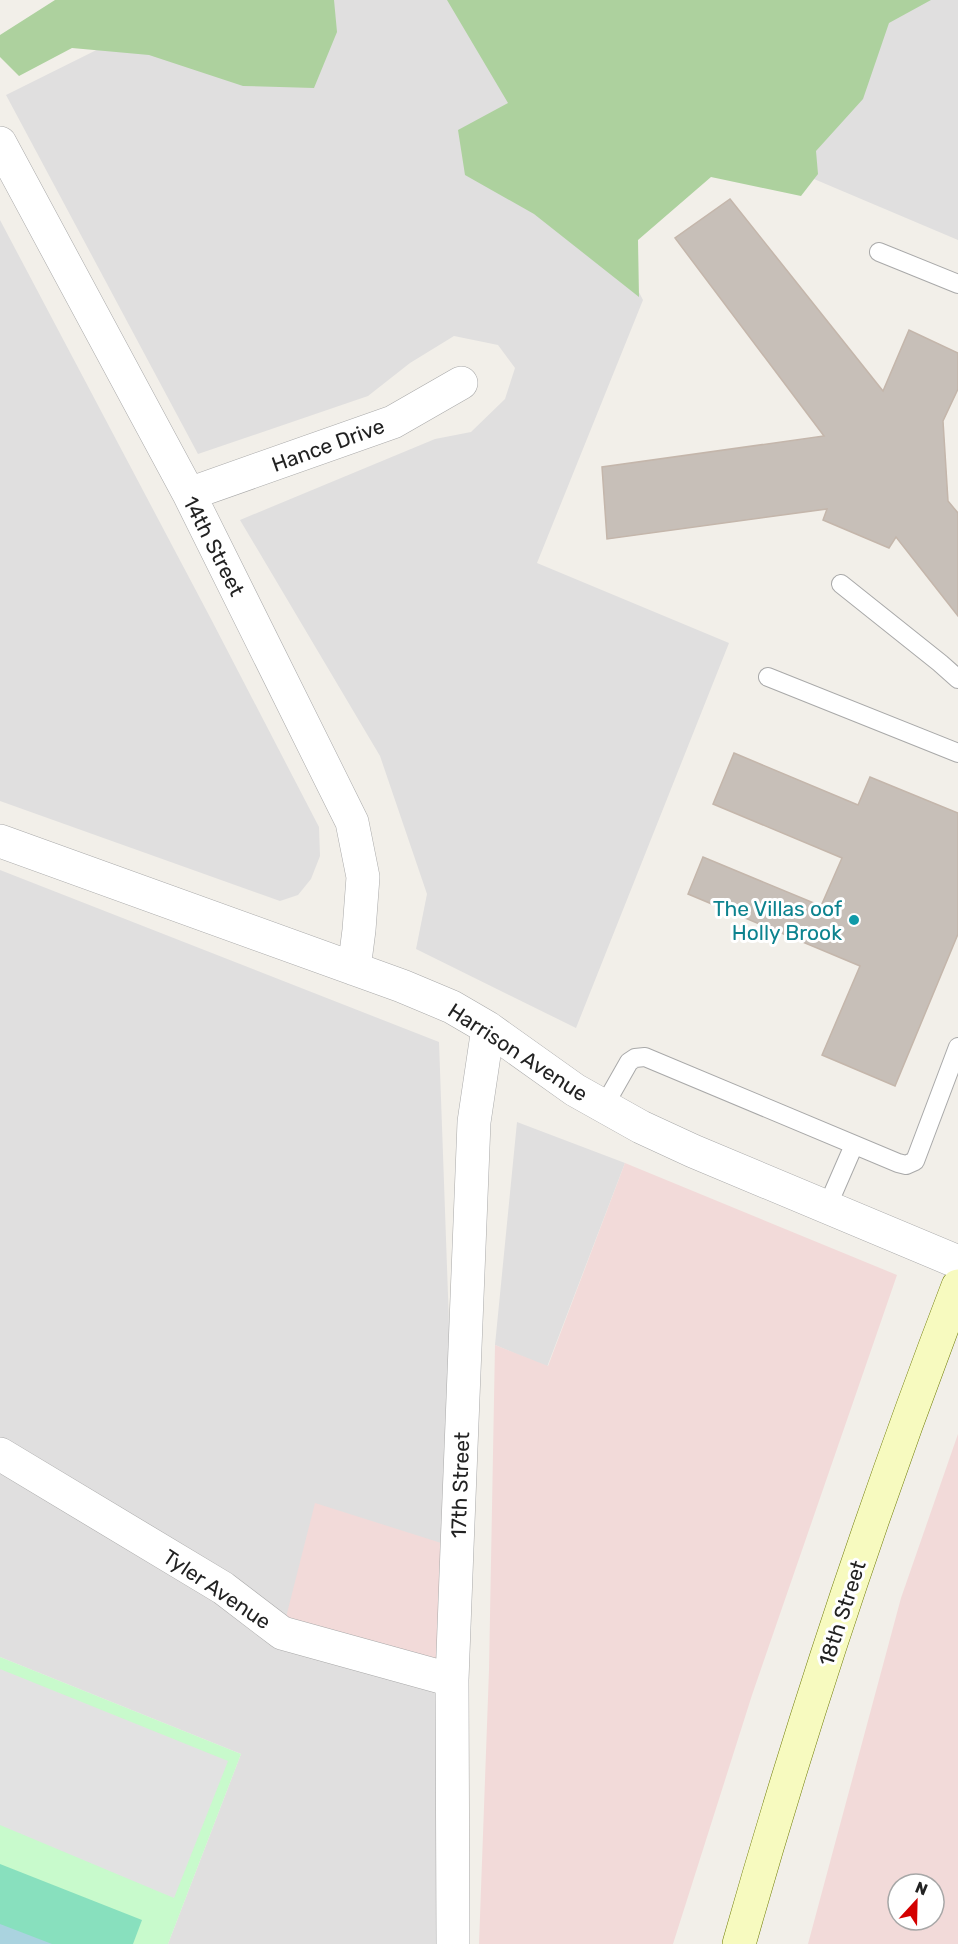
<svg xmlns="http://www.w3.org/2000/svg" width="958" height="1944" font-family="Rubik,sans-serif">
  <rect width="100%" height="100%" fill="#f2efe9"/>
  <path fill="#e0dfdf" d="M197,0H488L643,300L537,563L729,643L576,1028L416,949L427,894L380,756L240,520L435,439L471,432L505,399L515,368L498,345L454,336L410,363L368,396L198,454L6,95Z
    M886,0H958V240L710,135Z
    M0,220L211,619L319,827L320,856L311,879L298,895L280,901L0,801Z
    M0,870L439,1042L457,1548L452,1680L449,1944H168L241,1754L0,1657Z
    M517,1122L625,1163L547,1367L495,1345Z"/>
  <path fill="#f2dad9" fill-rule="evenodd" d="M625,1163L897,1275L752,1695L673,1944H479L489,1670L495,1345L548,1366Z
    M958,1434V1944H808L901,1598ZM898,1884H934V1920H898Z
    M315,1503L457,1548L452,1680L282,1633Z"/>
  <path fill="#add19e" d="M55,0H334L337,32L314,88L243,86L149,55L72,48L19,76L0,57V35Z
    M447,0H931L889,23L863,99L816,151L818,174L801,196L711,177L638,240L639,297L534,214L465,175L458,130L508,103Z"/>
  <path fill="#c8facc" d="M0,1657L241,1754L168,1944H0Z"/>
  <path fill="#88e0be" d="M0,1864L142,1920L133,1944H0Z"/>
  <path fill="#e2e2e2" d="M0,1669L228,1761L174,1898L0,1825Z"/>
  <path fill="#aad3df" d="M0,1924L52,1944H0Z"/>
  <path fill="#c7bfb8" stroke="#c4b6ab" stroke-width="1.5" d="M730,199L883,391L909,330L958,353V389L943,421L948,501L958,513V616L896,537L889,548L823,520L827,509L607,539L602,467L824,436L675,238Z
    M734,753L858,805L870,777L958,813V934L895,1086L822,1055L860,966L688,894L703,857L821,906L842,858L713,804Z"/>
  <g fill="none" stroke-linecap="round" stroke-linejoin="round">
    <g stroke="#a9a9a9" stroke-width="20">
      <path id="lane" d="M879,252L958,284
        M841,584L940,663L958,679
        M768,677L958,753
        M604,1106L629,1062L635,1058L645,1057L898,1163L906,1165L915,1161L958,1047
        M827,1207L854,1145"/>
    </g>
    <g stroke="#a9a9a9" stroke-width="34">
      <path id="street" d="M0,143L189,494L352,822L363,877L359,930L354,969
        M189,494L393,422L461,383
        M0,841L402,986L452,1007L488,1028L575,1090L641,1127L693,1151L958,1262
        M0,1454L223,1588L282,1633L452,1680
        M453,1944L452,1680L457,1548L474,1122L488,1028"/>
    </g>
    <g stroke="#707d05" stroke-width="34">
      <path id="secondary" d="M739,1944C802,1722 875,1502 958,1286"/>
    </g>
    <use href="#lane" stroke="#fff" stroke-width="18"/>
    <use href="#street" stroke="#fff" stroke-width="33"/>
    <use href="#secondary" stroke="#f7fabf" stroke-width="33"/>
  </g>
  <circle fill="#0f9aa8" stroke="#fff" stroke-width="2" cx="854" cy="920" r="6"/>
  <g text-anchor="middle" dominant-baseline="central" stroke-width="6" stroke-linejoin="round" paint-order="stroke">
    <g font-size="21" fill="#222" stroke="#fff">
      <text transform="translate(328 445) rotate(-20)">Hance Drive</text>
      <text transform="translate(214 546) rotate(63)">14th Street</text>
      <text transform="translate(518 1052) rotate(33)">Harrison Avenue</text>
      <text transform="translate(460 1485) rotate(-88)">17th Street</text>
      <text transform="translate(217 1589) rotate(34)">Tyler Avenue</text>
      <text transform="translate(842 1613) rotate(-72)">18th Street</text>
    </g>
    <g font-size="21" fill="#0d838f" stroke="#fff" text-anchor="end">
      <text x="842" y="908">The Villas oof<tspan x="842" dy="24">Holly Brook</tspan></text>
    </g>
  </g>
  <g transform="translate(916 1902) rotate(22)"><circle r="28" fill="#ffffff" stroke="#a7a7a7" stroke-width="1.5"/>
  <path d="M0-4.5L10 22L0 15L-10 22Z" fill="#d40000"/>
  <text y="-9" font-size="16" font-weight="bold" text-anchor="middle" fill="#222222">N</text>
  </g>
</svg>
